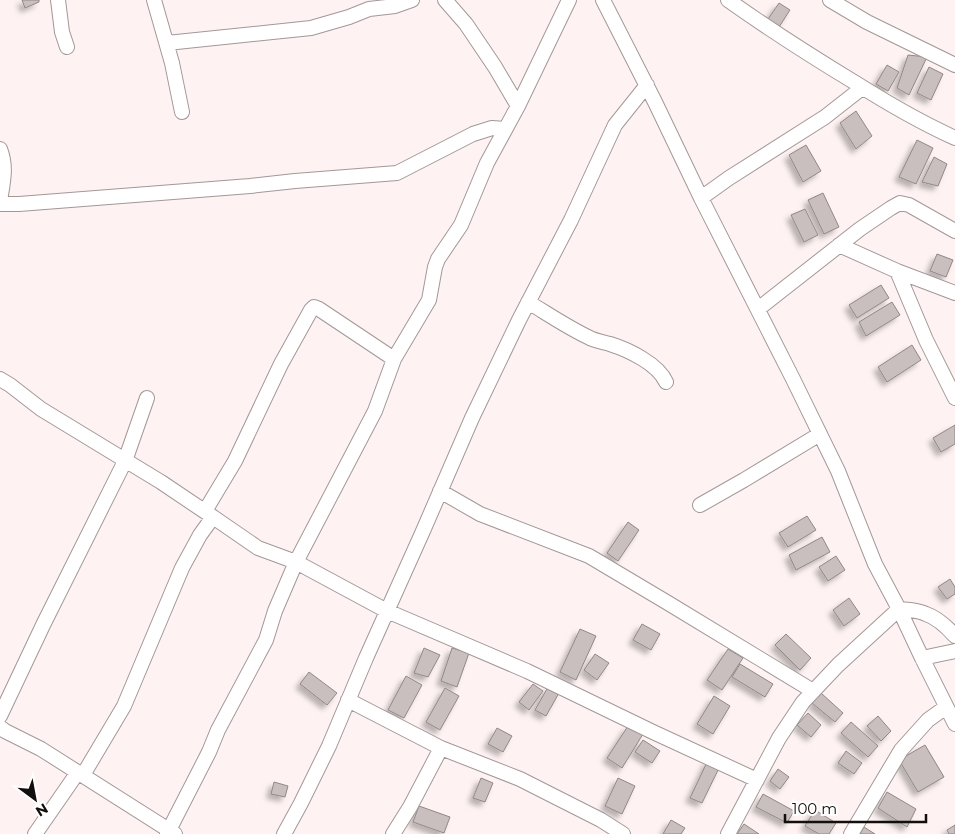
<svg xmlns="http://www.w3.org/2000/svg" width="955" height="834" font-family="Montserrat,sans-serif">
  <defs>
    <filter id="shadow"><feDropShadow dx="-4.5" dy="4.5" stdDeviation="2.5" flood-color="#0004"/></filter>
  </defs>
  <rect width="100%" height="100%" fill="#fef3f2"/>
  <path fill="#c9bfbe" stroke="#918786" filter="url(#shadow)" d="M22,0H39V2L25,8Z
    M779,3L790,10L777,30L766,22Z
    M908,55L927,57L909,95L897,88Z
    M887,65L899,72L888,91L876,84Z
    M929,67L943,74L931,100L917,93Z
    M856,111L872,136L856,149L840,123Z
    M917,140L933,148L916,184L899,177Z
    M806,145L821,171L803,182L789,155Z
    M934,157L947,164L938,186L922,182Z
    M823,193L839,227L824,234L808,200Z
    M805,209L818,235L804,242L791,215Z
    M937,254L953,260L946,277L930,271Z
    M881,285L889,298L857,318L849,305Z
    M892,302L900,315L866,336L859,322Z
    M912,345L921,360L887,382L878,367Z
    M955,425V444L941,452L933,438Z
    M807,516L816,530L788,547L779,533Z
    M628,522L639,530L618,561L607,553Z
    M822,537L830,552L796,570L789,555Z
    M836,556L845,570L828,581L819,567Z
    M950,579L955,587V594L947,599L938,587Z
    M849,598L860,614L844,626L833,610Z
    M642,624L660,634L651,650L633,640Z
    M580,629L596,636L576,680L560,672Z
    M786,634L811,658L800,670L775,645Z
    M424,648L440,655L428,677L414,673Z
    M452,648L469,653L457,687L441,681Z
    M728,649L743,658L722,690L707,680Z
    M595,654L609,663L597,680L584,670Z
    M740,664L773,684L765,697L732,677Z
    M309,672L337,693L327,705L300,684Z
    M406,676L422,685L404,718L388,710Z
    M533,684L543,691L529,710L519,702Z
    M548,687L559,693L546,716L535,710Z
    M445,688L459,696L440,730L426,722Z
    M821,693L843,713L835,722L812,703Z
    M714,696L730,706L713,734L697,724Z
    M808,713L821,725L811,737L797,725Z
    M878,716L891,731L881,741L867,726Z
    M851,722L878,746L868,757L841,733Z
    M628,726L643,734L622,768L607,758Z
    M497,728L512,736L503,752L488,744Z
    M643,740L660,751L652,763L635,752Z
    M925,745L944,777L918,792L899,760Z
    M846,751L862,763L854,774L838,763Z
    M708,760L720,766L702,803L690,798Z
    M778,769L789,777L780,789L770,781Z
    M481,778L493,783L485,802L473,798Z
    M618,778L635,786L622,814L605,806Z
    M274,782L288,786L285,797L271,794Z
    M887,792L916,809L907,827L878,808Z
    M763,794L794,811L787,823L756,807Z
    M419,806L450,817L444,833L413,822Z
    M815,810L836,823L829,834H819L805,826Z
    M671,820L685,828L681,834H663Z
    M744,824L759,834H737Z
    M955,825V834H949L947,830Z
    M864,827L875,834H860Z"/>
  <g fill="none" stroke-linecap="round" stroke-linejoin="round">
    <g stroke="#a29898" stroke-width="16">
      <path id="minor" d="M58,0L62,32L67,47
        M154,0L172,63L182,112
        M445,0L466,24L495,67L518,106
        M603,0L655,102L701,198L793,379L838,471L875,564L899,609L922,658L955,724
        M728,0C769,29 811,56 854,82C887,103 920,122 955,138
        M830,0L867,22L955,65
        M167,43L311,28L349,17L369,9L395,6L412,0
        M0,149C7,167 3,182 0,201
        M701,198L729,178L825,117L862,88
        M0,204H19L186,191L250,186L295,181L397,173L473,134L492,128L505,129
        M839,245L897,271L955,293
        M897,271L926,340L955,398
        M528,302C548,314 567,327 588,337C595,341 603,342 610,344C629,350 658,364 666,382
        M758,309L860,229L891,208L900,203L909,205L955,231
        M0,379L10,385L41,409L161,482L213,517L200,535L182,568L124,706L83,775
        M440,491L480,514L589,556L668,603L813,691
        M700,505L744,480L820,434
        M205,511L235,461L281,364L311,310L314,307L319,309L394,359
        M213,517L258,548L296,562L387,611L527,671L653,732L757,780
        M922,658L955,651
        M348,700L441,748L520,779L601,820L623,834
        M0,716L44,623L125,461L147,398
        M0,727L5,731L41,749L175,834
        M35,834L78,772
        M167,834L209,752L218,730L266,640L275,611L296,562L375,411L394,359L429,300L435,267L438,259L461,225L487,163L518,106L569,0
        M284,834L301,803L329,746L366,658L423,531L472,418L519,320L571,220L615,125L647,85
        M393,834L410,807L441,748
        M728,834L779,738L803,702L838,665L899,609C908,610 918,610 926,614C938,618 947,627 955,636
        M851,834L901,750L928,720L946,707"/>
    </g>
    <use href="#minor" stroke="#fff" stroke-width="14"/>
  </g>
  <g transform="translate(35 799) rotate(148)" stroke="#ffffff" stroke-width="4" paint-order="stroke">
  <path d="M0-4L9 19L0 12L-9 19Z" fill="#120f0e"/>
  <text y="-8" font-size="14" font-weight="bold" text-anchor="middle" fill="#120f0e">N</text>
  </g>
  <path d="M785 814v8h141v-8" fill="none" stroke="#120f0e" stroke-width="2.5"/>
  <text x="792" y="814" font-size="15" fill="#120f0e" stroke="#ffffff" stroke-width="4" paint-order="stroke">100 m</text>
</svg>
